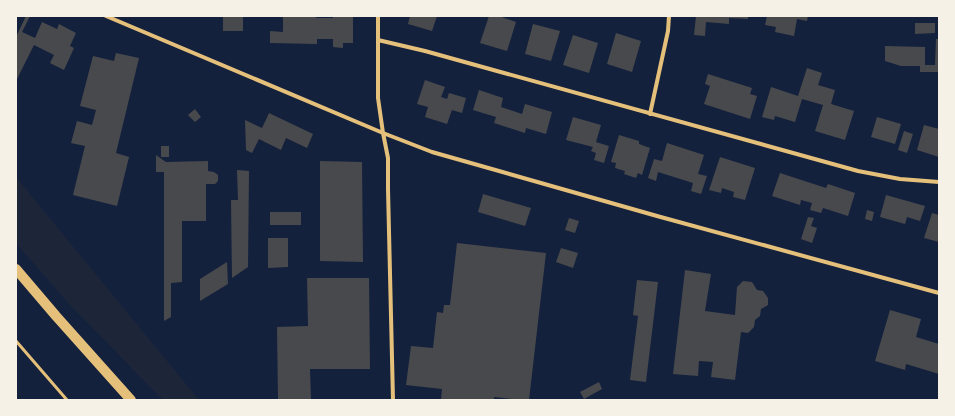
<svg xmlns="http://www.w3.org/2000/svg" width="955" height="416" font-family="Overpass,sans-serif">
  <rect width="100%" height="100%" fill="#14213d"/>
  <path fill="#1d2539" d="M16,177L199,400H163L69,304L16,243Z"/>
  <path fill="#48494c" d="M26,16H30L22,32L35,38L42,22L57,29L59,24L76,33L70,46L74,48L64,70L50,63L54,55L34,45L16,81V37Z
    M223,16H243V31H223Z
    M283,16H316V18H333V16H353V43H343V48L333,47V39H317V44L270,43V31L283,32Z
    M410,16H437L432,31L408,24Z
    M489,16H499L516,22L507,51L480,43Z
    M696,16H748V19L729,18V24L706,22L705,36L694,35Z
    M767,16H808L807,21L797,19L794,36L775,32L776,27L765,25Z
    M915,23H935V33L915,34Z
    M533,24L560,31L551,61L525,54Z
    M616,33L641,41L632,72L607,64Z
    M573,35L598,43L589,73L563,65Z
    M936,39H939V72H920V66H901L885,61V46L925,47V65H935Z
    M116,53L139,58L116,153L129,157L117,206L73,195L85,146L71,143L77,121L92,125L96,110L80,106L93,56L114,61Z
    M807,68L822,73L818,85L835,90L831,104L854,111L845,140L815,131L823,105L802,99L795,122L775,116L774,120L762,117L771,87L798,96Z
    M708,74L752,88L750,94L757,96L750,119L704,104L710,86L705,84Z
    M425,80L445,87L441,97L447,99L449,93L466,98L462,113L452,110L447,124L425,117L428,107L417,104Z
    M479,90L503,98L501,107L522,114L525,104L552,112L546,134L526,128L525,133L494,123L496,117L473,110Z
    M195,109L201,117L195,122L188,115Z
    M269,113L313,134L307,148L286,138L281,150L259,139L252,153L246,150L245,120L262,128Z
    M573,117L601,125L596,142L609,146L604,163L594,160L596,153L591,151L593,147L566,140Z
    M877,117L901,124L895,144L871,137Z
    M924,125L939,129V157L917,150Z
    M904,131L913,134L907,153L898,150Z
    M619,135L639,141V144L650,148L642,175L638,173L636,178L624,174L625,171L615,168L616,163L611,162Z
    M667,143L704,155L698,174L707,176L701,194L691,191L693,183L658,172L656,181L648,178L654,159L662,161Z
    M161,146H169V157H161Z
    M156,155L166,162L208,161V171L214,172L218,175V181L215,184H206V221H182V282L171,283V317L164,321V172H156Z
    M720,157L755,168L745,200L733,197L734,192L722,188L721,193L709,190Z
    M320,161L362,162L363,262L320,261Z
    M237,170L249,171L248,267L232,278L231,200H238Z
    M780,173L826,188L828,184L855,193L848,216L823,208L821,213L810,210L812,203L801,200L800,205L772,196Z
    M483,194L531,208L525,226L478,212Z
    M886,195L925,206L920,221L907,217L905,224L880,217Z
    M867,210L874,212L872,221L865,219Z
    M270,212H301V225H270Z
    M932,213L939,215V242L924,238Z
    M808,217L814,218L811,226L817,228L812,243L801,239Z
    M569,218L579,221L575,233L565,230Z
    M268,238H288V267L268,268Z
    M457,243L546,253L529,400H521L494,397V400H441L442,389L406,385L411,346L433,348L437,312L443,313L444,305H450Z
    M561,248L578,253L573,268L556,262Z
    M227,262L228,284L200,301V279Z
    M685,270L711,274L705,311L735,315L737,287L743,281L752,282L757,290L763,291L768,298V305L761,309L760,316L755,320L754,327L748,333L741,332L735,380L711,377L713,362L699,361L698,376L673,374Z
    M307,278H369L370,369H310L311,400H278L277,327L308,326Z
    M637,280L658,282L646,382L630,380L638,316L633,315Z
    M890,310L921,319L916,337L939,344V374L906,364L905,370L875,361Z
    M599,382L602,389L584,399L580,392Z"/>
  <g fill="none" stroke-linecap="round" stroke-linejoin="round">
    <path stroke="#e5c07b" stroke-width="3" d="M16,341L67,400"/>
    <path stroke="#e5c07b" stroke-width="4" d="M106,16L383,133L432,152L657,216L939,293
      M378,16V98L383,133L388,158V189L393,400
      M378,40L425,51L858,171L900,179L939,182
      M650,114L668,31L669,16"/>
    <path stroke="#e5c07b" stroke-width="10" d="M16,269L56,316L131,400"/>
  </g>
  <rect width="955" height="416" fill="none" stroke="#f6f1e7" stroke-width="34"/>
</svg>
